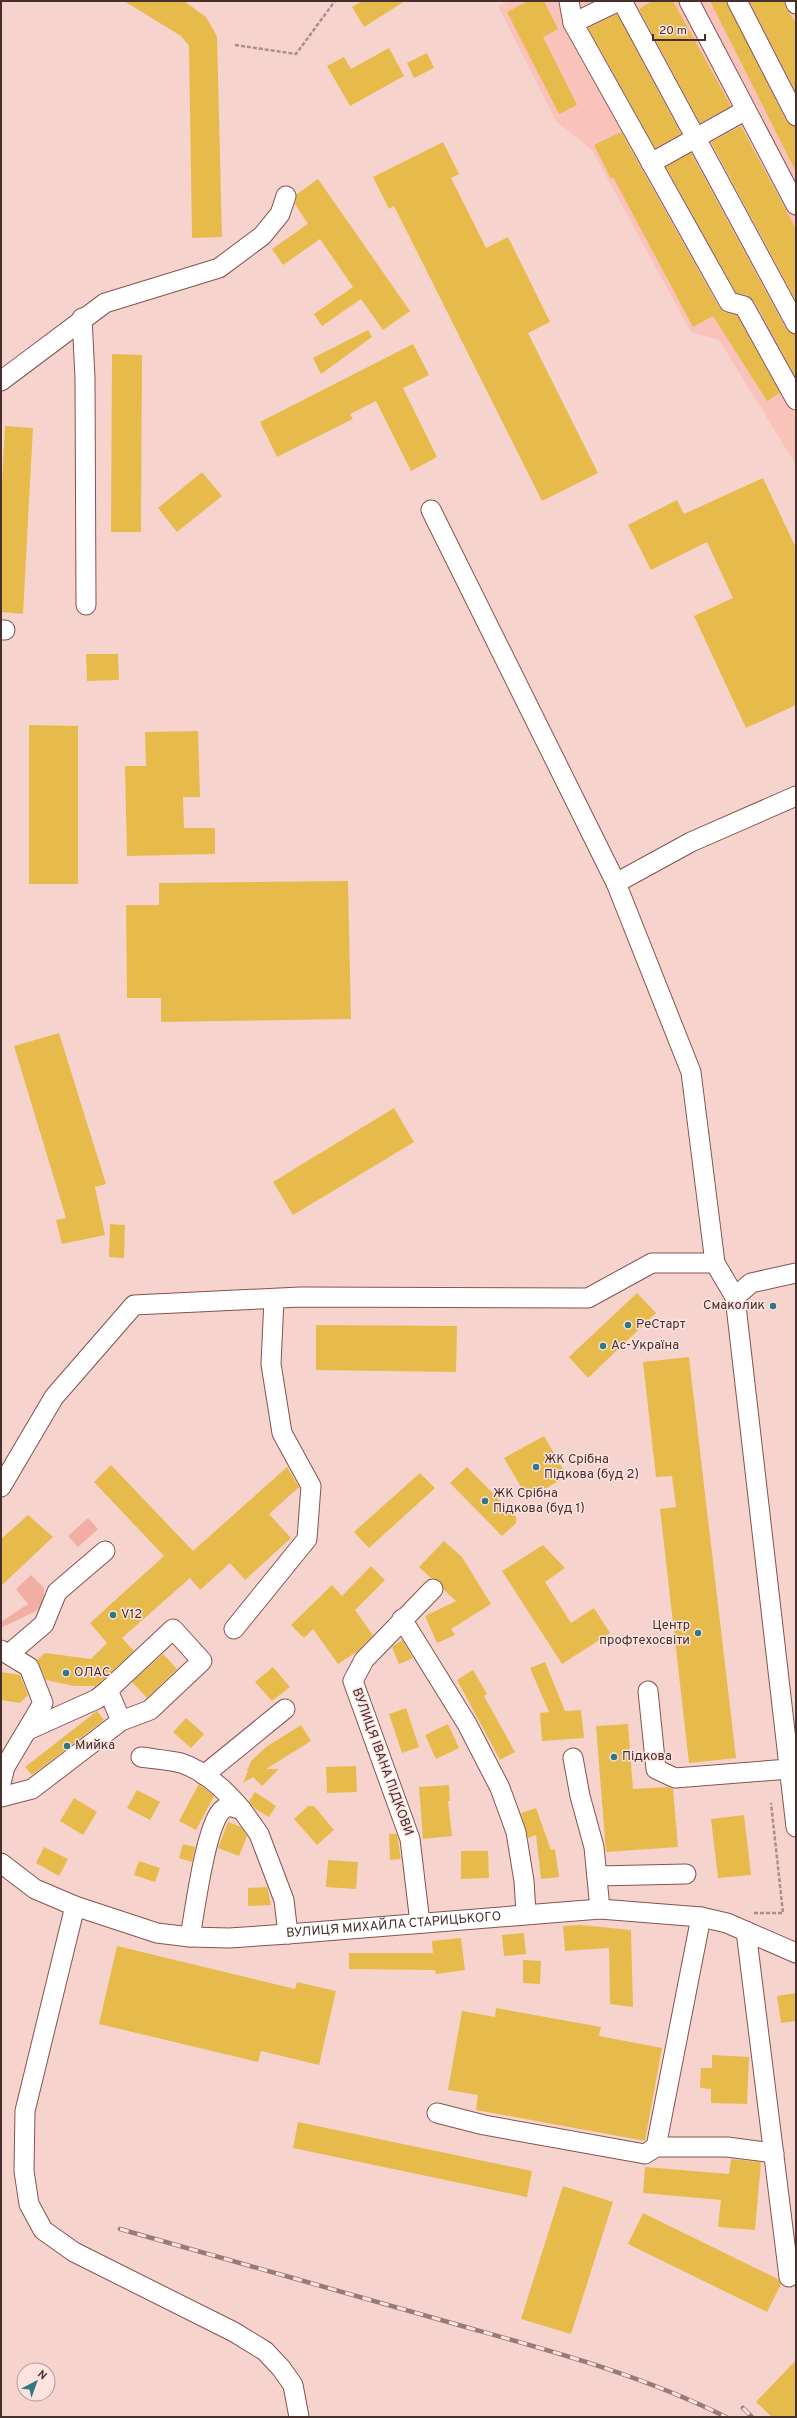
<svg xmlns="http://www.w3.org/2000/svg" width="797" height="2418" font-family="Overpass,sans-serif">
  <rect width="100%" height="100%" fill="#f7d3ce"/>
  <path fill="#f9c3bc" d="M510,1H796V465L719,340L691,332L592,150L556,121L498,6Z"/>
  <path fill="#f2aea5" d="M88,1518L98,1529L78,1547L68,1536Z
    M31,1575L44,1588V1607L1,1628V1622L28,1604L16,1589Z"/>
  <path fill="#e7bb4b" d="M124,1H184L206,17L217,36L222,237L192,238L189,46L181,36Z
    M362,1H405L364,27L352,7Z
    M528,1H544L558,29L543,37L577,105L559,114L507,12Z
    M652,1H673L731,106L700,123L639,9Z
    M710,1H726L786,121L796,127V172Z
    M749,1H784L786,8L796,23V92Z
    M617,14L681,134L655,148L588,28Z
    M389,48L404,76L350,106L327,66L344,57L351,69Z
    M427,53L434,68L414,78L407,63Z
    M741,126L796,229V301L711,142Z
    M621,132L719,307L726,313L737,315L780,393L767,401L713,316L693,327L613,177L611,179L594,145Z
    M443,142L459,174L451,178L486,248L508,237L550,322L528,333L598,473L542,501L394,206L389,209L373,177Z
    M691,153L786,329L796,335V377L754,301L747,295L736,293L666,167Z
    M318,179L410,311L383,330L361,299L322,326L314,314L353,287L320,239L283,265L272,249L308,224L295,204L297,194Z
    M368,330L372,337L321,374L313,358Z
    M413,344L429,375L403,388L437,457L411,471L376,401L350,414L353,419L277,457L260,422Z
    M112,354L142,355L141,532H111Z
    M5,426L33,428L23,614L1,612V501Z
    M202,472L222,496L177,532L158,508Z
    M763,478L796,548V705L746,728L694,616L733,598L707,542L651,570L628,525L677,500L684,514Z
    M86,654H118L119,680L87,681Z
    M29,725L78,726V884H29Z
    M198,731L200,797H183L184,828H215V854L127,856L125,766H146L145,732Z
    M348,881L351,1019L161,1022V998H127L126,905H159V883Z
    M59,1033L106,1184L95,1187L105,1235L62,1244L56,1220L66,1218L14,1046Z
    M394,1108L414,1142L293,1215L273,1182Z
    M110,1224L125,1225L124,1258L109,1257Z
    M637,1293L656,1313L588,1378L569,1357Z
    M316,1325L457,1326L456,1372L316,1370Z
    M689,1357L736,1758L689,1763L660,1509L676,1507L672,1476L656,1477L643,1362Z
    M544,1436L567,1476L528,1499L504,1458Z
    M111,1465L193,1551L287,1467L299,1487L269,1514L291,1538L245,1580L230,1563L200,1590L190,1578L122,1638L134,1651L96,1686H74L46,1680L37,1660L45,1653L91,1659L107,1643L90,1623L164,1556L94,1482Z
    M467,1467L516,1517V1523L502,1536L450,1483Z
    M420,1473L435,1488L369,1548L354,1532Z
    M28,1515L53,1537L1,1586V1539Z
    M444,1541L462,1557L491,1604L451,1629L455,1635L437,1643L425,1616L456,1601L444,1590L440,1581L431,1578L419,1567Z
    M543,1545L565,1568L545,1582L571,1623L594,1608L610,1633L562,1664L502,1571Z
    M371,1566L385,1580L355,1610L373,1635L358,1651L338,1664L313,1629L304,1638L291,1625L332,1585L342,1596Z
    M402,1640L413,1658L399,1664L392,1647Z
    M163,1654L177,1669L147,1698L132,1682Z
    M545,1662L565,1711L581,1710L584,1738L542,1741L540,1713L549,1712L530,1668Z
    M273,1667L290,1687L272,1701L255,1682Z
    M473,1670L487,1694L484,1696L515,1752L500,1760L457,1680Z
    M1,1672L20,1675L28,1695L20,1703L1,1700Z
    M406,1708L419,1747L402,1753L389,1714Z
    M97,1711L104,1720L32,1775L25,1767Z
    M186,1718L204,1734L191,1748L173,1732Z
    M448,1724L459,1748L436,1759L425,1735Z
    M628,1724L633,1789L668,1787L673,1789L678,1847L606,1852L596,1726Z
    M301,1725L311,1741L266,1769H279L262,1786L253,1777L243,1783L248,1771L246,1769H248L251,1761L266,1747Z
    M356,1766L357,1792L327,1793L326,1767Z
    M199,1784L214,1796L196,1830L179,1821Z
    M449,1785L450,1801H448L452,1836L423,1839L419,1787Z
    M137,1790L160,1802L150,1820L127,1808Z
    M255,1792L276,1806L269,1817L254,1808L249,1801Z
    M74,1798L97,1812L83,1835L60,1821Z
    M308,1806H314L334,1830L317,1845L294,1819Z
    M536,1808L551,1850L555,1849L559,1877L541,1879L536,1835L528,1838L521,1813Z
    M744,1815L751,1875L718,1878L711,1819Z
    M228,1822L241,1827L247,1836L239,1856L218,1848Z
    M389,1834H397L401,1859L390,1860Z
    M183,1844L195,1847L192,1862L179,1858Z
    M44,1847L68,1859L59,1876L36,1863Z
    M461,1851H488L489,1878L461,1879Z
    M328,1860L358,1862L356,1889L326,1887Z
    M139,1861L160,1868L155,1882L134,1875Z
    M267,1887L271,1905L248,1906V1888Z
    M580,1925L631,1930L633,2007L610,2004L609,1948L565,1951L563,1926Z
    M524,1933L526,1954L504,1956L502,1935Z
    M461,1938L465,1970L436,1974L435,1970L349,1969V1953H433L432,1941Z
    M117,1946L295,1989L297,1982L336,1991L319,2065L261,2051L258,2062L99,2024Z
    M523,1960L541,1961L540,1984L523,1983Z
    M796,1993V2021L781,2023L777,1996Z
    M496,2008L601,2027L599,2036L662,2048L645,2141L476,2110L478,2095L448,2090L462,2011L495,2017Z
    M712,2055L749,2057L747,2104L711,2103V2089L700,2088L701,2068H712Z
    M298,2122L532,2171L527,2197L293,2148Z
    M731,2159L761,2162L755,2230L718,2227L721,2200L643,2193L645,2167L729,2174Z
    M563,2186L613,2202L571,2334L521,2319Z
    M643,2213L778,2279L781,2284L767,2312L628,2244Z
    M796,2360V2417H772L756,2402Z"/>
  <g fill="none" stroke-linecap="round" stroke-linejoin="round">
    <g stroke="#85534d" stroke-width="21">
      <g id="minor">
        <path d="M569,1L573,23L729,302L744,306L796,400"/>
        <path d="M622,1L796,324"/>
        <path d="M689,1L796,205"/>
        <path d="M737,1L796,116"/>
        <path d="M795,1L796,4"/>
        <path d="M573,23L619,1"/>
        <path d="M651,163L746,110"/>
        <path d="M82,318L85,378L86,605"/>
        <path d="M1,381L105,303L219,268L262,236L280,214L286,196"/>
        <path d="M431,510L616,883L691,1072L715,1263L735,1297L796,1827"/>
        <path d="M1,630H5"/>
        <path d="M616,883L691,842L796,796"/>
        <path d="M735,1297L751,1283L796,1273"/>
        <path d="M1,1487L54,1397L134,1305L300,1297L588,1298L652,1263H715"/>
        <path d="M402,1619L467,1724L500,1788L516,1832L524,1881L526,1913"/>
        <path d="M234,1629L307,1539L311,1486L282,1433L271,1364L274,1299"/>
        <path d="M1,1650L29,1667L43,1703L5,1767L1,1783"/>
        <path d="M9,1654L44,1624L57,1592L105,1551"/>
        <path d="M648,1691L656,1769L675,1778L789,1769"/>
        <path d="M28,1730L97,1699L108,1690"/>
        <path d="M141,1757C154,1759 169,1760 181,1763C206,1771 226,1791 242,1810"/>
        <path d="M573,1758L580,1796L594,1847L600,1909"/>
        <path d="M204,1775L285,1709"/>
        <path d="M1,1797L32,1789L121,1721L150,1710L202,1661L173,1629L108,1690L121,1721"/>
        <path id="s1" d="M1,1863L35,1889L75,1906L157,1933L190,1937L229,1938L288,1934L600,1909L701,1917L727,1923L796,1953"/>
        <path d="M597,1876L686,1874"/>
        <path d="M75,1906L25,2111L24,2171L29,2204L43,2230L74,2252L234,2332L265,2351L281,2368L293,2385L299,2417"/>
        <path d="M420,1923L410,1839L353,1681L364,1660L433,1589"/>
        <path d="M746,1931L789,2277"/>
        <path d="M190,1937C195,1910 205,1830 221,1811C223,1809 226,1807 229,1806L242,1810L259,1834L284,1900L288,1934"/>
        <path d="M437,2113L484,2125L645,2154L656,2147H727L774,2153"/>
        <path d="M656,2147L701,1917"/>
      </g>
    </g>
    <path stroke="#ac8e89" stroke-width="2.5" stroke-dasharray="4 2" stroke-linecap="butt" d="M235,45L296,54L335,1
      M754,1913H783L771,1803"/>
    <use href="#minor" stroke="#fff" stroke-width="19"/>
    <g stroke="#987b77" stroke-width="4.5">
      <path id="rail" d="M120,2229C229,2260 339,2291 448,2322C543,2349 638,2373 726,2417
        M743,2408L752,2417"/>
    </g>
    <use href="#rail" stroke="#fce3e0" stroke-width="3" stroke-dasharray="9" stroke-linecap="butt"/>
  </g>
  <g fill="#307882" stroke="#fce3e0" stroke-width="1.5">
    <circle cx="773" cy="1306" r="4"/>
    <circle cx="628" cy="1325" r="4"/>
    <circle cx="603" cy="1346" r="4"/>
    <circle cx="536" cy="1467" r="4"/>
    <circle cx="485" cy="1501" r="4"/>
    <circle cx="113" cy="1615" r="4"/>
    <circle cx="698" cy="1633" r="4"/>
    <circle cx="66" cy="1673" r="4"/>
    <circle cx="67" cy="1746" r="4"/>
    <circle cx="614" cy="1757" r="4"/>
  </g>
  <g text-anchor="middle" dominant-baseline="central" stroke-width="3" stroke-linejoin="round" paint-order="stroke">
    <g font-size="13" fill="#462f2c" stroke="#fce3e0" text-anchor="start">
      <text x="765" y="1306" text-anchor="end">Смаколик</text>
      <text x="636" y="1325">РеСтарт</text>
      <text x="611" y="1346">Ас-Україна</text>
      <text x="544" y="1460">ЖК Срібна<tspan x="544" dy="15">Підкова (буд 2)</tspan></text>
      <text x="493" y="1494">ЖК Срібна<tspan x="493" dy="15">Підкова (буд 1)</tspan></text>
      <text x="121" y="1615">V12</text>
      <text x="690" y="1626" text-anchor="end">Центр<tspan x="690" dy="15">профтехосвіти</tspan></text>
      <text x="74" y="1673">ОЛАС</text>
      <text x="75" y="1746">Мийка</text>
      <text x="622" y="1757">Підкова</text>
    </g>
    <g font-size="13" fill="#462f2c" stroke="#fce3e0">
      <text transform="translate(382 1762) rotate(70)">ВУЛИЦЯ ІВАНА ПІДКОВИ</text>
      <text stroke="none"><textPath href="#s1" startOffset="410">ВУЛИЦЯ МИХАЙЛА СТАРИЦЬКОГО</textPath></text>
    </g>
  </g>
  <rect width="797" height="2418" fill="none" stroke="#462f2c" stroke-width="4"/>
  <g transform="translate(36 2382) rotate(41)"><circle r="19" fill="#fce3e0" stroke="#b39b98"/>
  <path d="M0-3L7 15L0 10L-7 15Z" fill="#307882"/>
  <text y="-6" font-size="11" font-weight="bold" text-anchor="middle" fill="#462f2c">N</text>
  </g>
  <path d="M653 34v6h52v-6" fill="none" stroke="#462f2c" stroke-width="2"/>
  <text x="659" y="34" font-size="12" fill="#462f2c" stroke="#fce3e0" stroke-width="3" paint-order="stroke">20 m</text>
</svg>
